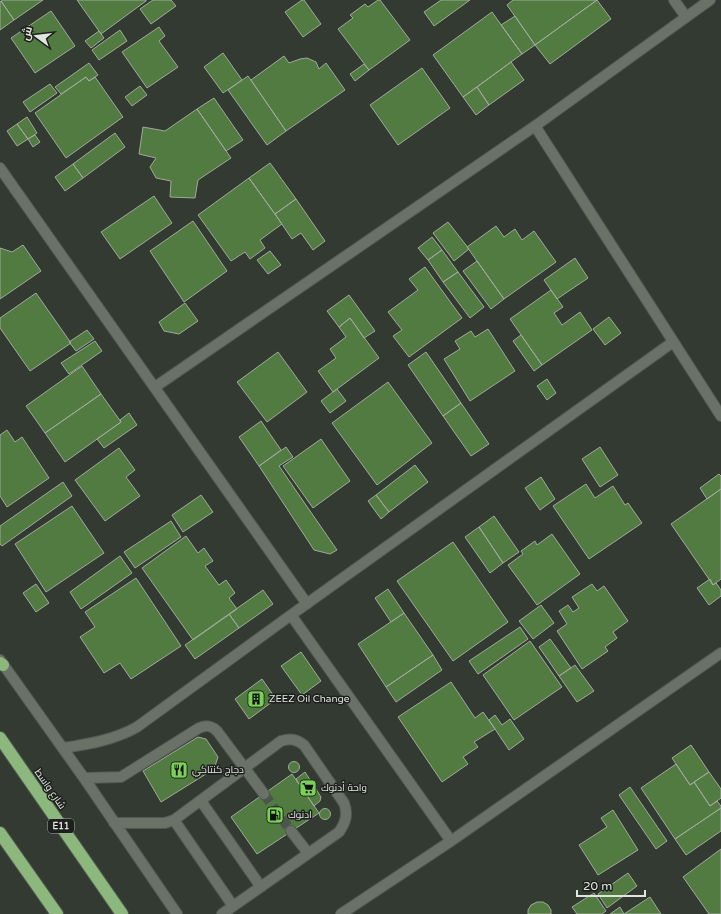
<svg xmlns="http://www.w3.org/2000/svg" width="721" height="914" font-family="'Varela Round',Cairo,sans-serif">
  <rect width="100%" height="100%" fill="#333a31"/>
  <path fill="#517b41" stroke="#a1a99e" d="M3,0H43L14,20L1,1Z
    M77,0H146V1L101,34Z
    M153,0H171L176,6L151,24L140,9Z
    M302,0H304L321,24L303,37L285,12Z
    M378,0H380L410,40L369,70L338,29L353,18L350,15L365,4L368,7Z
    M441,0H470L434,26L424,12Z
    M513,0H597L535,45L507,5Z
    M597,0L611,19L550,64L535,45Z
    M1,1L14,20L0,30V2Z
    M51,11L75,46L35,73L11,38Z
    M492,12L522,54L463,97L433,55Z
    M515,16L535,45L522,54L501,25Z
    M159,27L165,36L159,41L178,67L147,88L122,52Z
    M120,30L127,41L99,60L92,50Z
    M99,31L104,38L91,48L85,41Z
    M223,53L242,80L223,93L204,67Z
    M284,56L289,63L300,59L307,58L316,62L319,69L326,63L345,90L286,131L251,80Z
    M511,62L524,80L489,105L477,87Z
    M89,63L98,75L89,81L86,77L61,94L55,87Z
    M364,64L369,70L355,81L350,74Z
    M422,68L450,108L398,145L370,105Z
    M248,76L286,131L267,145L228,90Z
    M86,77L89,81L95,77L123,117L66,158L35,113Z
    M50,84L57,93L30,112L23,102Z
    M140,86L147,95L132,106L125,97Z
    M477,87L489,105L476,115L463,97Z
    M214,98L243,140L226,151L197,109Z
    M197,109L231,158L198,180L195,198L170,197L171,181L156,178L150,167L156,158L139,154L143,127L165,131Z
    M27,117L37,133L28,139L17,124Z
    M17,124L28,139L17,146L7,131Z
    M115,133L125,147L83,178L73,164Z
    M35,135L40,142L33,147L28,139Z
    M270,163L296,199L275,214L249,178Z
    M73,164L83,178L65,191L55,177Z
    M249,178L282,224L260,240L265,248L250,259L245,252L231,261L198,215Z
    M154,196L172,223L120,259L101,232Z
    M296,199L325,241L313,250L301,233L292,239L275,214Z
    M193,221L227,271L184,302L150,251Z
    M448,222L469,249L454,261L433,233Z
    M496,226L504,237L515,229L522,240L534,231L556,262L504,299L467,247Z
    M432,237L442,250L428,260L418,248Z
    M23,245L41,271L0,299V248L12,252Z
    M442,250L458,272L443,282L428,260Z
    M270,251L281,265L268,274L257,260Z
    M575,258L588,278L557,299L544,280Z
    M477,261L504,299L491,309L463,271Z
    M425,267L462,318L409,357L393,336L402,330L388,312L418,290L409,279Z
    M458,272L484,307L470,318L443,282Z
    M551,290L563,307L554,313L562,325L580,312L592,330L542,365L510,319Z
    M36,293L71,343L30,371L0,328V318Z
    M349,295L375,331L364,338L350,318L339,327L327,311Z
    M185,303L198,321L179,334L164,331L159,322Z
    M609,317L621,333L605,345L593,329Z
    M350,318L379,358L333,392L318,371L336,358L330,349L346,337L339,327Z
    M488,329L515,371L470,401L444,359L460,349L455,341L471,331L475,337Z
    M87,330L94,339L76,351L69,342Z
    M521,335L542,365L534,371L513,341Z
    M95,341L102,351L69,374L61,363Z
    M278,352L307,392L267,422L237,382Z
    M426,352L461,403L443,416L408,365Z
    M82,366L101,394L45,433L26,406Z
    M547,379L556,393L547,400L537,386Z
    M388,382L432,443L377,485L332,423Z
    M337,389L346,401L330,413L321,401Z
    M101,394L121,422L65,462L45,433Z
    M461,403L489,444L471,456L443,416Z
    M129,413L137,425L104,448L97,439L121,422L120,420Z
    M261,421L281,450L259,466L239,437Z
    M7,430L15,442L22,437L49,478L7,507L0,496V435Z
    M321,439L350,481L313,508L283,466Z
    M286,447L293,457L279,466L337,550L330,554L314,550L259,466Z
    M600,447L618,475L600,487L582,459Z
    M119,448L135,470L126,477L140,496L105,521L75,480Z
    M415,465L428,482L389,512L376,495Z
    M719,474L721,476V489L707,499L700,488Z
    M541,477L555,499L540,510L525,488Z
    M63,482L72,496L2,546L0,544V526Z
    M586,484L595,498L613,486L625,505L628,503L642,523L589,559L553,506Z
    M721,489V579L713,585L671,524Z
    M201,495L213,512L183,532L172,515Z
    M376,495L389,512L381,519L368,501Z
    M72,506L104,553L46,592L15,544Z
    M494,516L519,552L503,563L479,527Z
    M171,521L181,537L135,568L124,552Z
    M479,527L503,563L490,573L465,537Z
    M552,534L580,574L537,605L508,565L523,554L521,551L535,541L537,545Z
    M186,536L198,553L204,548L213,561L205,566L219,585L226,580L235,593L229,598L237,609L193,640L142,568Z
    M453,542L508,622L453,661L397,581Z
    M120,556L132,573L81,609L70,592Z
    M136,578L181,646L131,679L120,663L104,673L80,637L95,627L85,612Z
    M710,579L713,585L716,583L721,590V596L709,605L697,588Z
    M36,584L49,603L36,612L23,593Z
    M592,584L597,591L604,586L628,621L613,632L617,638L605,647L608,651L582,669L557,631L567,624L559,611L568,605L573,612L579,608L572,597Z
    M388,589L404,613L391,622L375,598Z
    M263,590L273,604L239,628L229,614Z
    M541,605L554,623L533,639L519,621Z
    M404,613L433,655L386,687L358,644Z
    M229,614L239,628L195,659L185,645Z
    M520,627L528,639L478,674L469,661Z
    M550,639L571,668L559,676L539,647Z
    M530,641L562,687L514,720L483,675Z
    M301,652L321,681L302,695L281,666Z
    M433,655L442,670L396,702L386,687Z
    M575,665L594,691L577,702L559,676Z
    M262,679L276,699L249,719L235,699Z
    M451,682L475,718L483,712L495,729L474,742L478,747L463,757L468,764L442,782L398,717Z
    M495,715L502,725L510,719L524,739L509,750L489,720Z
    M198,737L206,739L218,757L214,769L161,802L143,771Z
    M691,745L709,772L690,785L672,758Z
    M288.5 767a5.5 5.5 0 1 1 11 0a5.5 5.5 0 1 1-11 0Z
    M676,764L690,785L694,782L710,806L717,801L721,806V808L675,839L641,788Z
    M305,772L321,797L320,801L314,806L296,779Z
    M709,772L721,789V798L710,806L694,782Z
    M292,774L319,813L257,854L231,817Z
    M630,787L667,841L656,849L619,795Z
    M721,808V831L686,855L675,839Z
    M319.5 814a5.5 5.5 0 1 1 11 0a5.5 5.5 0 1 1-11 0Z
    M613,810L638,850L598,875L579,845L607,827L601,818Z
    M721,849V914H709L683,877Z
    M628,873L637,886L607,908L598,894Z
    M594,893L606,911L602,914H577L572,907Z
    M650,897L661,914H624Z
    M537,902H543L548,905L551,910V914H528V910L531,905Z
    M620,907L624,914H610Z"/>
  <g fill="none" stroke-linecap="round" stroke-linejoin="round">
    <path stroke="#4d544b" stroke-width="10" stroke-dasharray="10 5" stroke-linecap="butt" d="M264,794L291,831"/>
    <g stroke="#525851" stroke-width="12">
      <path id="minor" d="M674,0L686,17
        M535,126L721,416
        M0,168L307,604
        M155,387L535,126L710,0
        M291,615L451,841
        M0,660L84,778L177,914
        M63,748C89,744 114,740 137,727L291,615L673,342
        M84,778L121,777L199,728C206,725 211,725 217,731L264,794
        M201,801L261,887
        M174,820L233,906
        M114,823H165L174,820L281,741C290,738 296,739 304,745L344,803C348,814 346,822 339,832L222,914
        M291,831L308,853
        M341,914L451,841L721,653"/>
    </g>
    <g stroke="#525851" stroke-width="14">
      <path id="highway" d="M0,663L3,665
        M0,738L122,914
        M0,833L57,914"/>
    </g>
    <use href="#minor" stroke="#6a7268" stroke-width="10"/>
    <use href="#highway" stroke="#8cb77d" stroke-width="12"/>
  </g>
  <defs>
    <g id="building-square" transform="scale(0.9)"><rect x="-9" y="-9" width="18" height="18" rx="4" fill="#79d157" stroke="#1d201c"/><path d="M-4-6H4V6H1V3H-1V6H-4ZM-2.5-4.3h1.7v1.8h-1.7ZM.8-4.3h1.7v1.8H.8ZM-2.5-1h1.7V.8h-1.7ZM.8-1h1.7V.8H.8Z" fill="#111"/></g>
    <g id="restaurant-square" transform="scale(0.9)"><rect x="-9" y="-9" width="18" height="18" rx="4" fill="#79d157" stroke="#1d201c"/><path d="M-5-6h1v4h1v-4h1v4h1v-4h1v5L-1.5 .5V6h-2V.5L-5-1ZM5-6V6H3V1.5H1.5Q1.5-4 5-6Z" fill="#111"/></g>
    <g id="supermarket-square" transform="scale(0.9)"><rect x="-9" y="-9" width="18" height="18" rx="4" fill="#79d157" stroke="#1d201c"/><path d="M-6-5.5h2.5l.6 2H6L4.5 2H-2.5L-4.4-4H-6ZM-1.5 3.2a1.3 1.3 0 1 0 .1 0ZM3 3.2a1.3 1.3 0 1 0 .1 0Z" fill="#111"/></g>
    <g id="fuel-square" transform="scale(0.9)"><rect x="-9" y="-9" width="18" height="18" rx="4" fill="#79d157" stroke="#1d201c"/><path d="M-5.5-6h7V0h2V4h1.3V-2.5L3-4.5l.8-.8L6-3V5H2.5V1h-1V6h-7ZM-4.2-4.7v3.2H.2V-4.7Z" fill="#111"/></g>
  </defs>
  <g fill-rule="evenodd">
    <use href="#building-square" x="256" y="699"/>
    <use href="#restaurant-square" x="179" y="770"/>
    <use href="#supermarket-square" x="308" y="788"/>
    <use href="#fuel-square" x="275" y="815"/>
  </g>
  <g text-anchor="middle" dominant-baseline="central" stroke-width="3" stroke-linejoin="round" paint-order="stroke">
    <rect fill="#1d201c" stroke="#a6aaa5" stroke-width="1" x="48" y="819" width="26" height="14" rx="3"/>
    <g font-size="9" font-weight="bold" fill="#e1e5e0">
      <text x="61" y="826">E11</text>
    </g>
    <g font-size="10" fill="#e1e5e0" stroke="#1d201c" text-anchor="start">
      <text x="269" y="699">ZEEZ Oil Change</text>
      <text x="192" y="770">دجاج كنتاكي</text>
      <text x="321" y="788">واحة أدنوك</text>
      <text x="288" y="815">ادنوك</text>
    </g>
    <g font-size="10" fill="#e1e5e0" stroke="#1d201c">
      <text transform="translate(50 789) rotate(55)">شارع واسط</text>
    </g>
  </g>
  <g transform="translate(36 36) rotate(285)" stroke="#1d201c" stroke-width="3" paint-order="stroke">
  <path d="M0-3L7 15L0 10L-7 15Z" fill="#e1e5e0"/>
  <text y="-6" font-size="11" font-weight="bold" text-anchor="middle" fill="#e1e5e0">ش</text>
  </g>
  <path d="M577 890v6h68v-6" fill="none" stroke="#e1e5e0" stroke-width="2"/>
  <text x="583" y="890" font-size="12" fill="#e1e5e0" stroke="#1d201c" stroke-width="3" paint-order="stroke">20 m</text>
</svg>
